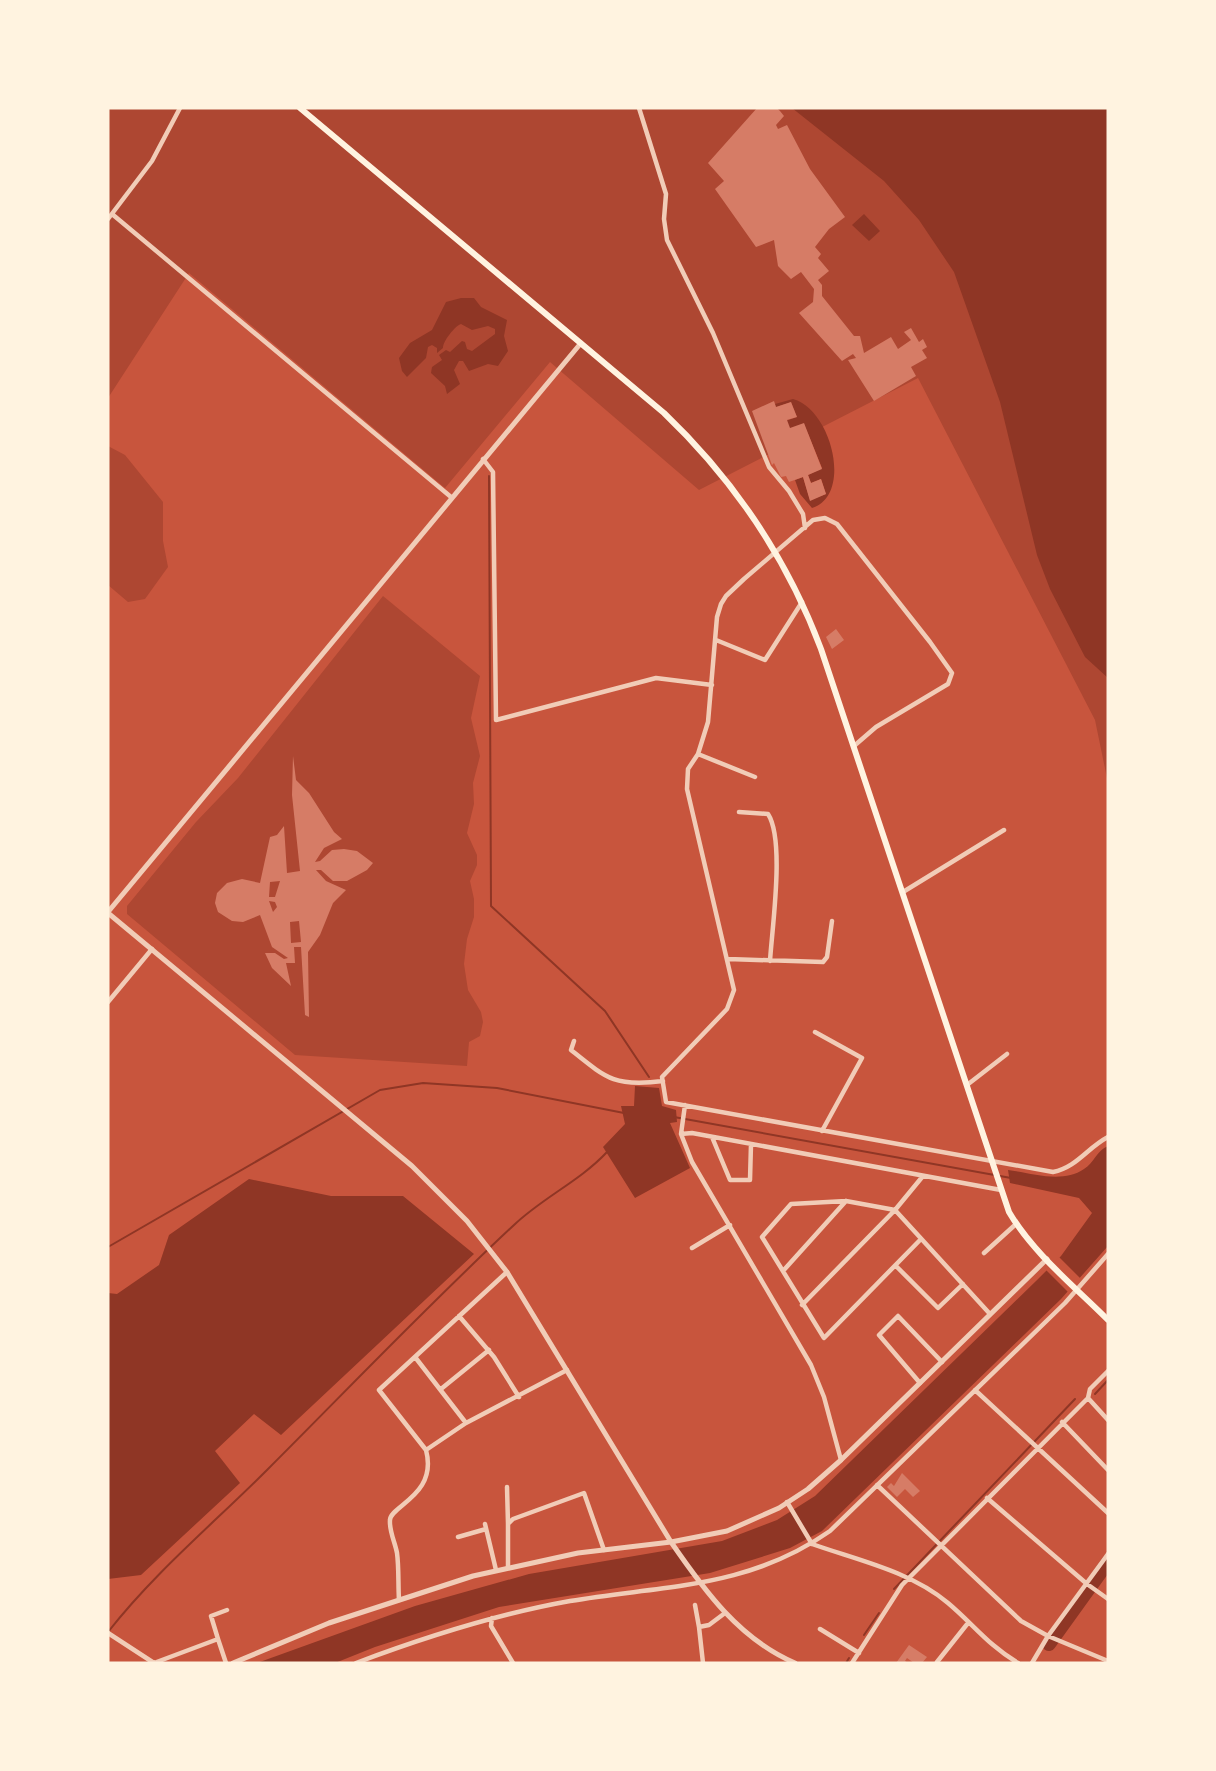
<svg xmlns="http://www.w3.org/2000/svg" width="1216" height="1771" font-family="Arial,sans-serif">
  <rect width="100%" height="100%" fill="#c8553d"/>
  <path fill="#ae4732" d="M108,108H1108V783L1095,720L918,378L699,490L550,362L445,488L189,273L108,398Z
    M108,446L125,455L163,502V541L168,567L145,599L128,602L108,585Z
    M383,596L480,676L471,718L480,756L473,783L474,804L467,833L477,855V865L470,881L474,899V917L467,939L464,964L468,990L481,1012L483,1022L480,1036L469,1042L467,1066L295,1055L127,914V906L196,822L238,778Z"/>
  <path fill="#8f3625" d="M792,108H1108V678L1085,657L1050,589L1037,555L1000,402L954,272L919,220L884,181Z
    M864,214L880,231L869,241L852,225Z
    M461,298H474L481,307L507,320L504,336L508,351L498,366L488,364L469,371L463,361H459L454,370L460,384L447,394L445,386L431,373L432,367L442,360L439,355L446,350L450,352L462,341L465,342L467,349L472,351L495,334V329L488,326L472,330L461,324C455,326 443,341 443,348L437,353V348L432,345L428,347L426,358L407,377L402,371L399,358L410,343L432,330L446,302Z
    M793,399C832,410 853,495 812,508L800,494L795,480L803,477L810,500L826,494L821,479L811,483L808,475L822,468L804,424L775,434L772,426L797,417L791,402L776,407L775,404Z
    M635,1086L659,1088L662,1106L676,1110L677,1122L670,1123L690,1168L635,1198L603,1147L625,1124L621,1106H634Z
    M1108,1146V1246L1061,1299L822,1531L790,1548L710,1573L499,1607L375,1647L335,1663H257L415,1606L529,1574L722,1541L777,1520L815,1496L1036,1281L1061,1256L1092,1213L1079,1198L1010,1183L1008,1170C1032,1173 1062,1184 1084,1169C1094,1163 1097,1150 1108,1146Z
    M249,1179L331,1196H403L474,1254L281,1435L254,1414L215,1451L240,1483L141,1575L108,1579V1293L117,1294L159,1265L169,1235Z"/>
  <path fill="#c8553d" d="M1059,1257L1082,1280L1069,1293L1046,1270Z"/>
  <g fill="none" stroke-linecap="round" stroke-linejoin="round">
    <path stroke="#8f3625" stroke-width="2" d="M489,476L491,906L605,1011L649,1077
      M674,1117L1011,1178
      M108,1247L380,1090L423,1083L497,1088L624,1113
      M1095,1394L1108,1380
      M894,1589L1075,1399
      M108,1632C155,1572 213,1524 267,1470C349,1388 429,1304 514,1225C542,1198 580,1181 607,1152
      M864,1635L879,1613
      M846,1663L849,1658"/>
    <path stroke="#8f3625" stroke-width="14" d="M1049,1644L1108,1562"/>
  </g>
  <path fill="#d67c66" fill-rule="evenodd" d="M757,108H777L780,111L784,116L776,125L778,129L787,125L810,169L845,217L829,229L815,247L821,254L818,258L829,271L818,280L822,285V296L854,336H860L864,353L891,337L898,349L911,340L904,332L911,328L919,342L923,339L927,347L922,350L927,358L911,367L916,376L874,401L848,360L856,358L853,354L842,361L799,313L813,302L814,289L801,272L791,279L778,266L774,240L756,247L715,189L724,181L708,163Z
    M774,401L776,407L791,402L797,417L787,420L790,428L804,423L822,469L808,475L811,483L821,479L826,494L810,501L803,477L789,482L786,476L781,477L774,463L772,465L752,411Z
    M836,629L844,640L832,649L826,637Z
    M293,756L296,780L309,793L334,832L342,839L324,848L315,862L320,861L332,850L344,849L357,851L373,863L367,870L347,881H333L321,870H316L326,881L346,890L333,903L320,935L308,952L309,1017L305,1015L301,947H294L295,963H286L291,986L272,968L265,953H275L284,959L288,958L272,947L260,915L243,922L232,921L218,912L215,903L217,893L227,883L242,879L260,883L270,837L277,835L284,826L287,873L300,871L292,795ZM280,881L275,897H269L270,882ZM269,901L275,902L277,907L273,912ZM299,921L301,942L291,943L290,922Z
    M902,1473L920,1491L913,1497L905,1489L897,1497L887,1487L891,1483L894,1486Z
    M909,1645L927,1657L922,1663H914L907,1658L905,1661L908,1663H896Z"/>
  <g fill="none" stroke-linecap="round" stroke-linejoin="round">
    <path stroke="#f1ccb7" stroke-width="4.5" d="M639,108L666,194L664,219L667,240L713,333L769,467L789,491L803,514L805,528
      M112,214L451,497
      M108,219L152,161L180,108
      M483,459L493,472L496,720L656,678L712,685
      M716,640L765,660L802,602
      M854,746L876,727L948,684L952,673L930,642L837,524L825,518L813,520L744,579L726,596L721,604L717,617L708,722L698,754L688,769L687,789L734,990L727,1009L662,1077L666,1102L1053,1172C1077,1167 1087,1148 1108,1137
      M698,754L755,777
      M739,812L768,814C785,840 772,928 770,961
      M903,892L1004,830
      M728,959L823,962L827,957L832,921
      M108,1002L152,949
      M815,1032L862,1058L822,1131
      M574,1041L571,1050C607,1079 615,1087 663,1081
      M967,1085L1007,1054
      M685,1105L681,1134L692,1162L811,1365L824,1397L841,1460
      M681,1134L692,1133L1001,1190
      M712,1137L730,1180H750L751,1144
      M921,1239L824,1338L762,1237L791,1204L846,1201L895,1210L990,1314
      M692,1248L730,1225
      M984,1253L1016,1224
      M896,1266L938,1308L963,1284
      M783,1271L846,1201
      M802,1305L895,1210L923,1176
      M459,1316L494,1357L519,1397
      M415,1357L466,1423
      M920,1383L879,1335L898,1316L942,1362
      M441,1389L489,1350
      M975,1390L1108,1513
      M1088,1398L1108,1420
      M1062,1422L1108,1470
      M426,1450L466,1423L567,1370
      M877,1485L1021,1621L1048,1636L1108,1661
      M507,1487L508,1524
      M987,1498L1087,1584L1108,1599
      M787,1502L812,1544
      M485,1524L496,1570
      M458,1537L486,1529
      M812,1544C857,1560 910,1571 948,1603C973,1624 988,1645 1018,1663
      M508,1567V1524L513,1519L584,1493L604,1550
      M399,1600C398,1584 399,1568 397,1553C395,1542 389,1531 390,1520C390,1506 438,1495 426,1450L379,1390L507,1272
      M695,1605L699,1627L709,1625L725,1613
      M492,1618L491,1626L513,1663
      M699,1627L703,1663
      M820,1629L859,1653
      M108,1633L154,1663L218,1639L211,1616L227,1610
      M218,1639L226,1663
      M937,1662L968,1623
      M356,1663C425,1637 497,1614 570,1601C665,1585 747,1589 830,1531L1065,1303L1108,1254
      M852,1663L902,1585L1088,1398L1090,1389L1108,1371
      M1032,1663L1048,1636L1108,1554"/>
    <path stroke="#f1ccb7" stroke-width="5" d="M108,912L581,343
      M108,913L412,1166L467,1221L507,1272L671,1542C704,1590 739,1639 795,1663
      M233,1663L329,1623L473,1576L578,1553L671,1542L727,1531L779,1508L808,1489L841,1460L1047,1259"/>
    <path stroke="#fff3e0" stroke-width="6" d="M300,108L664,413C734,480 787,558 821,649L1009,1212C1033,1253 1075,1287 1108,1320"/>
  </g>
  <rect width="1216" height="1771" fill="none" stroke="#fff3e0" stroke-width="219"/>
</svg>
